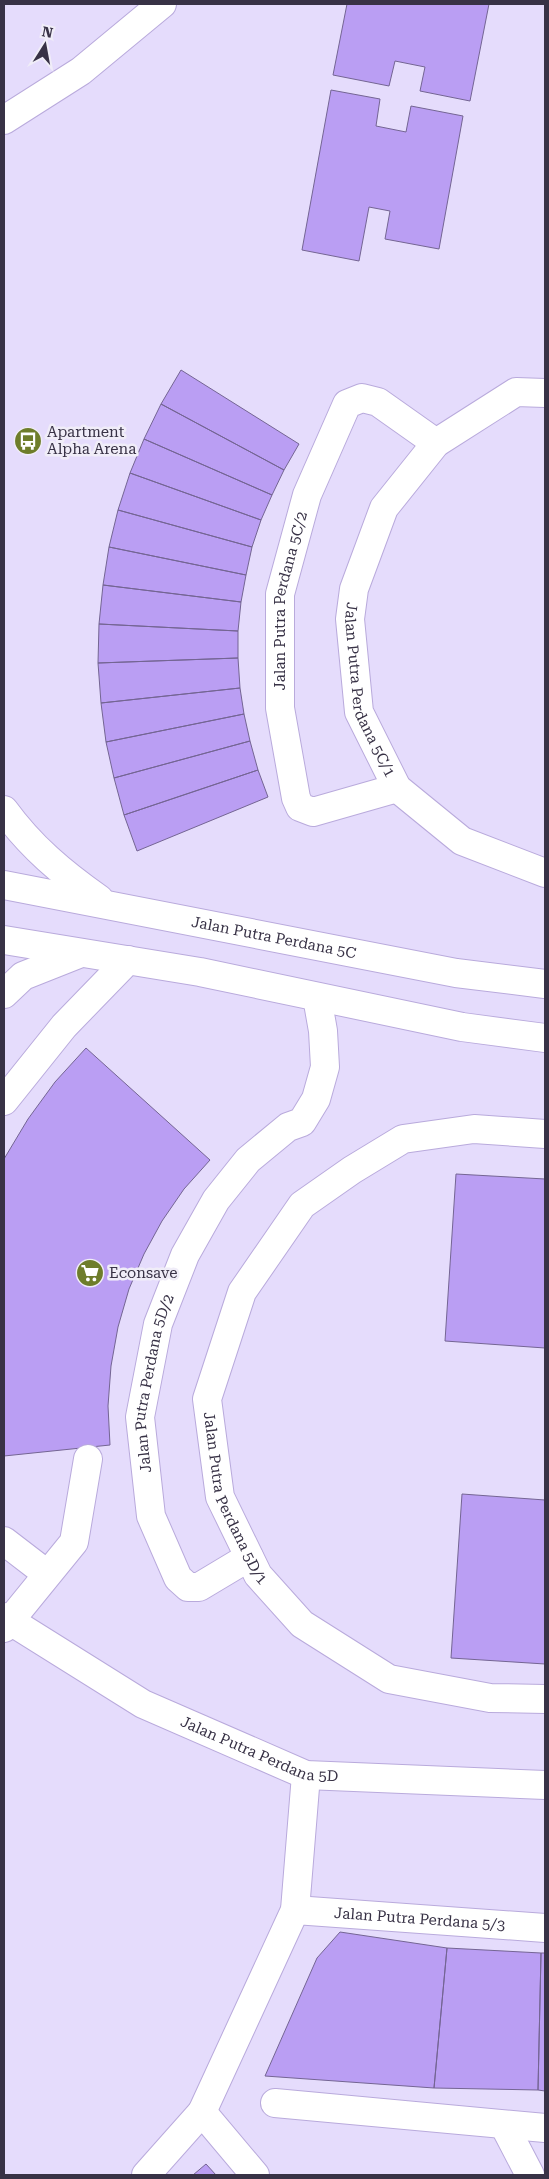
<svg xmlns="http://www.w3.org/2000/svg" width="549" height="2179" font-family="'Roboto Serif',serif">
  <rect width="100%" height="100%" fill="#e5dcfc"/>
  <path fill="#ba9ef3" stroke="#746593" d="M347,4H489L470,101L420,91L425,67L395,61L389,86L333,75Z
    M331,90L380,99L376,126L406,132L411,106L463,116L439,249L385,239L390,211L369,207L359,261L302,250Z
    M181,370L299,444L284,470L161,404Z
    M161,404L284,470L272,495L144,439Z
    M144,439L272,495L261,520L130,473Z
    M130,473L261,520L252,547L118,510Z
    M118,510L252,547L246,575L109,547Z
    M109,547L246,575L241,602L103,585Z
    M103,585L241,602L238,631L99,624Z
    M99,624L238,631V658L98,663Z
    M238,658L240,688L101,703L98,663Z
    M240,688L244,714L106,742L101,703Z
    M244,714L250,741L114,778L106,742Z
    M250,741L258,770L124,815L114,778Z
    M258,770L268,797L137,851L124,815Z
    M86,1048L210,1160L184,1189L162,1221L144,1254L129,1289L118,1327L111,1366L108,1406L110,1445L4,1456V1159L28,1119L55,1082Z
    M456,1174L545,1179V1348L445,1341Z
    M462,1494L545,1500V1664L451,1658Z
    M340,1932L447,1948L434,2088L265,2076L317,1958Z
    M447,1948L541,1953L538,2090L434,2088Z
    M541,1953H545V2091L538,2090Z
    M206,2164L216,2175H193Z"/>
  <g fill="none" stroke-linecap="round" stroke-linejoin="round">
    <g stroke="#b9aadc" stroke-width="30">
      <g id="minor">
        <path d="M4,120L81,71L162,4"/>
        <path id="s1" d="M545,393L516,392L436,443L384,508L354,589L350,619L359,712L397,788L462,841L545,873"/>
        <path id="s2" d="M397,788L313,812L300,807L296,798L280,708V594L307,495L347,404L362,398L378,402L436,443"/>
        <path d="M4,810C31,847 62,873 99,899"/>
        <path id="s3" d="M4,885L456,973L545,984"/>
        <path d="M4,940L200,972L462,1027L545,1038"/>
        <path d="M4,994L23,976L81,953"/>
        <path d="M4,1101L64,1026L128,960"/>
        <path id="s4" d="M545,1134L474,1129L403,1139L352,1170L302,1205L242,1292L207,1399L220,1497L258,1575L302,1624L389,1679L490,1698L545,1699"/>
        <path d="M4,1541L47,1574"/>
        <path id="s5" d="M249,1557L199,1587H188L178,1578L151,1516L140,1417L158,1324L185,1255L216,1200L248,1160L288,1127L302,1122L316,1099L325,1067L323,1031L317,997"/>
        <path id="s6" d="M4,1617L143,1704L306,1775L545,1785"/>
        <path d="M4,1628L74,1542L88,1459"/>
        <path id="s7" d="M295,1910L545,1928"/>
        <path d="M275,2103L545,2128"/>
        <path d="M202,2112L255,2175"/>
        <path d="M504,2125L530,2175"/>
        <path d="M146,2175L202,2112L295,1910L306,1775"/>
      </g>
    </g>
    <use href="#minor" stroke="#fff" stroke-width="28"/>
  </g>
  <defs>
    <g id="bus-disc" transform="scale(1.4375)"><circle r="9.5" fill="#6e7d2a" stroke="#f0edf8"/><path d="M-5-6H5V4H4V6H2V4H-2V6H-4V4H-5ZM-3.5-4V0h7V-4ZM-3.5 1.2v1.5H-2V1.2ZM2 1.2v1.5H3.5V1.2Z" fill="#fff"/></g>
    <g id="supermarket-disc" transform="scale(1.4375)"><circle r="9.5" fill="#6e7d2a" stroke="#f0edf8"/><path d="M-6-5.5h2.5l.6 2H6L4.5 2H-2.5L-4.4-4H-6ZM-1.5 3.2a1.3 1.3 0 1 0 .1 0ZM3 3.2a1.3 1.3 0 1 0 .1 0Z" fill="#fff"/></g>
  </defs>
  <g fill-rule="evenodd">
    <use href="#bus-disc" x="28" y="441"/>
    <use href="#supermarket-disc" x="90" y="1273"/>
  </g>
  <g text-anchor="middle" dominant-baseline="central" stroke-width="5" stroke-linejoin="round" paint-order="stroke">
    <g font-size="15" fill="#383246" stroke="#f0edf8" text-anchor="start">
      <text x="47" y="432">Apartment<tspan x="47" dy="17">Alpha Arena</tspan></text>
      <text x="109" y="1273">Econsave</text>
    </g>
    <g font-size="15" fill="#383246" stroke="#f0edf8">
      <text stroke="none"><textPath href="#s2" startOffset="311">Jalan Putra Perdana 5C/2</textPath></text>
      <text stroke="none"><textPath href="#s1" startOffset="398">Jalan Putra Perdana 5C/1</textPath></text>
      <text stroke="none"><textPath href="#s3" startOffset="275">Jalan Putra Perdana 5C</textPath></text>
      <text stroke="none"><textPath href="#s5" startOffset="285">Jalan Putra Perdana 5D/2</textPath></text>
      <text stroke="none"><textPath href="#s4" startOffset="586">Jalan Putra Perdana 5D/1</textPath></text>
      <text stroke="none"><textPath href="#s6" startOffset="290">Jalan Putra Perdana 5D</textPath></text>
      <text stroke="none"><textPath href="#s7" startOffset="125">Jalan Putra Perdana 5/3</textPath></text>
    </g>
  </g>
  <rect width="549" height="2179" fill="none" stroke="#383246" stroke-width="10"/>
  <g transform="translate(45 45) rotate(11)" stroke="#f0edf8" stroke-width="4" paint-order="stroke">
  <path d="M0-4L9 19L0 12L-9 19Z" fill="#383246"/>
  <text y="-8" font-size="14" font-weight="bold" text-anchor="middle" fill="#383246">N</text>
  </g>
</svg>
